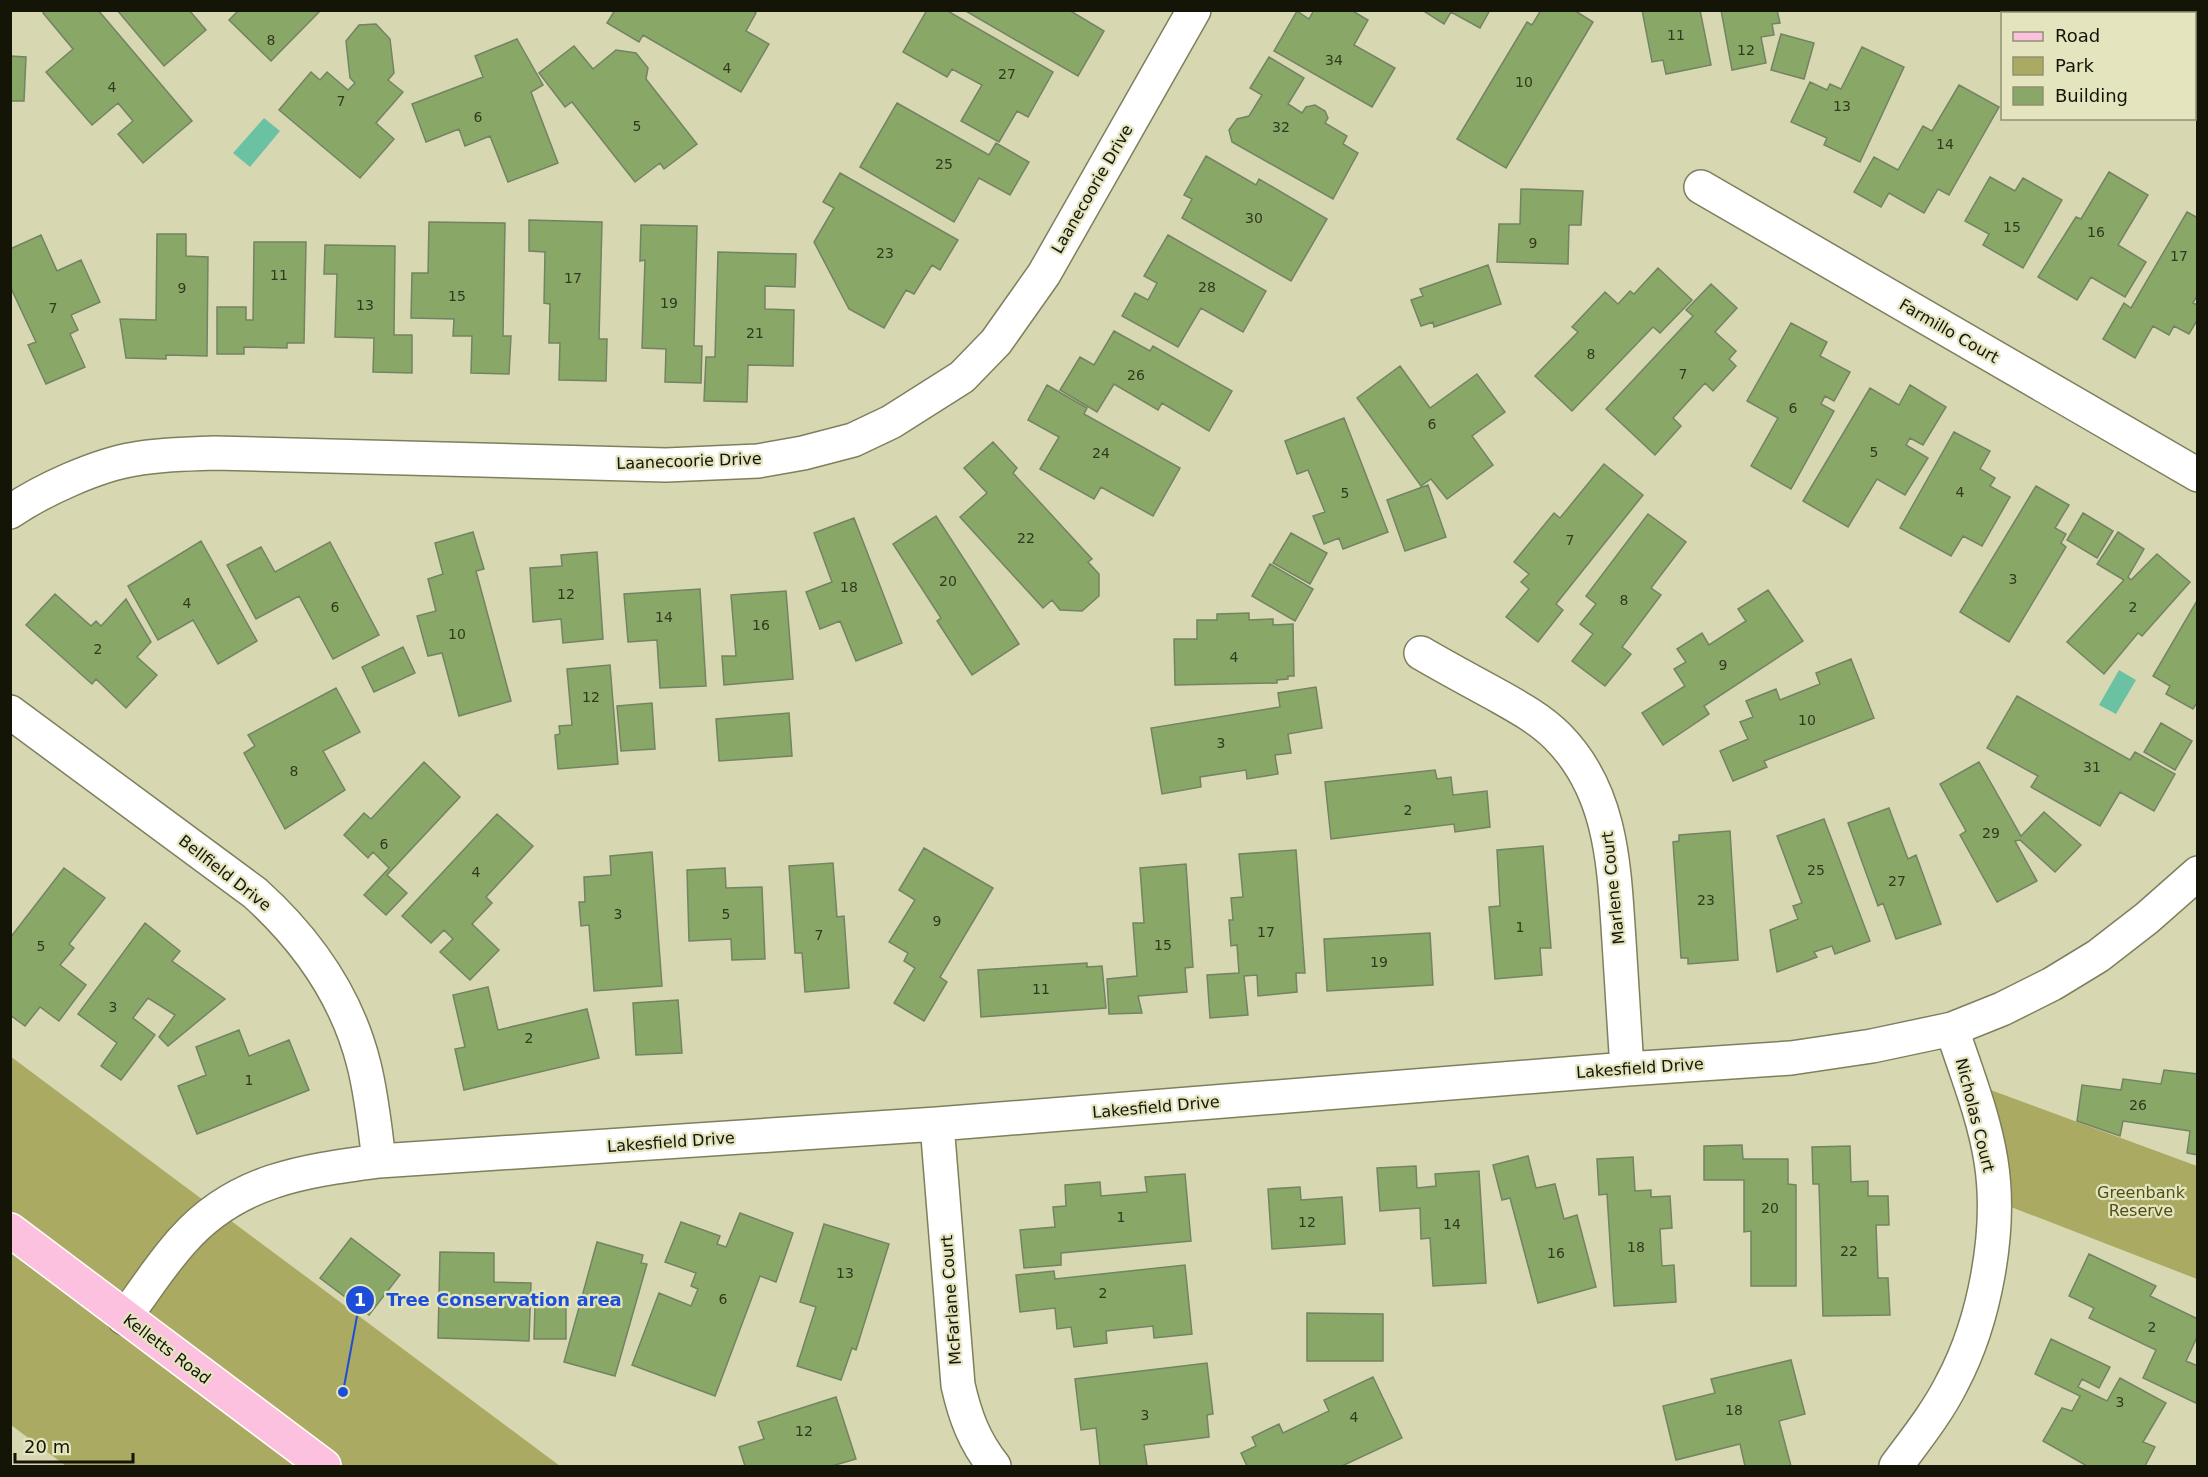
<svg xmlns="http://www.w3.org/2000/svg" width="2208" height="1477" font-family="'DejaVu Sans',sans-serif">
  <rect width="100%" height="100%" fill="#d7d8b2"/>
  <path fill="#aaaa63" d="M10,1056L560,1466H66L11,1425Z
    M1969,1082L2197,1166V1279L1993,1200Z"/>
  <path fill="#6bc2a3" d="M264,118L280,131L250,167L233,153Z
    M2119,670L2136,680L2116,714L2099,705Z"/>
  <path fill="#89a766" stroke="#738363" stroke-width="1.5" d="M46,10H98L192,121L143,163L118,134L133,121L118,103L92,125L46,72L73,49L43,13Z
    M117,10H189L206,30L164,66Z
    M239,10H321L271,61L229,20Z
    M615,10H752L756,13L746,31L769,44L741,92L643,35L639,42L607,23Z
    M927,10H946L1053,72L1028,117L1017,111L999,142L961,121L982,85L952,69L947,77L903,52Z
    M964,10H1069L1104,31L1078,76Z
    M1314,10H1351L1368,20L1354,45L1395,68L1372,107L1274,51L1297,11L1309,19Z
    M1422,10H1490L1480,28L1451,12L1444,24Z
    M1541,10H1574L1593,22L1506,168L1457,139L1527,22L1532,25Z
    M1642,10H1700L1711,65L1666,74L1663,60L1652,62Z
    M1721,10H1777L1780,23L1772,24L1774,35L1761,37L1766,63L1732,70Z
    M2009,10H2070L2068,14H2014Z
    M2107,10H2182L2180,14H2105Z
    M376,24L390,39L394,73L388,80L403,92L376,123L394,139L360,178L279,110L311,72L320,80L327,72L348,90L355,83L350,78L346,41L359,25Z
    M1781,34L1814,43L1804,79L1771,70Z
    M2198,38V96L2194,95V43Z
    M517,39L543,85L531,92L558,163L508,182L490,136L465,146L459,129L426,142L412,104L483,77L475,56Z
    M574,46L593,69L616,50L636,53L648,68L646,79L697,144L664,169L660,163L635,182L572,102L565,107L539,73Z
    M1862,47L1904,67L1860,162L1824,145L1827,138L1791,122L1810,82L1827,90L1830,84L1841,89Z
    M10,56L26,57L24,101H10Z
    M1269,57L1304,78L1288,104L1302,113L1306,107L1315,105L1325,111L1328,118L1325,123L1347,136L1343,144L1358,153L1333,199L1232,142L1229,130L1237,119L1249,116L1262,95L1250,88Z
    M1959,85L1999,107L1949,195L1938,189L1924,213L1889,193L1881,207L1854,192L1874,157L1898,170L1923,126L1932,131Z
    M897,103L989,155L996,143L1029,162L1010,195L979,178L954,222L860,167Z
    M1206,156L1256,185L1259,179L1327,219L1291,281L1182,218L1192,199L1184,195Z
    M2109,172L2148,195L2118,245L2146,262L2125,297L2091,277L2077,300L2038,277L2076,217L2081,219Z
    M840,173L958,240L940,270L932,265L914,294L906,290L884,328L849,309L814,242L834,208L823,202Z
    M1990,177L2015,191L2023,178L2062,200L2023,268L1983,245L1989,234L1965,221Z
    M1521,189L1583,191L1581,225H1569L1568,264L1497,262L1499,224H1520Z
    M2187,212L2198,218V294L2193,303L2198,305V319L2189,334L2174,326L2169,335L2153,326L2135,358L2103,339L2124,303L2131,308Z
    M529,220L602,222L599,339H607L606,381L559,380L560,343H549L550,304L544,303L545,252L529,251Z
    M429,222L505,223L503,336H511L509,374L471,373L472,336H453L454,319L411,318L412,273H428Z
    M641,225L697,226L694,346H702L701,383L665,382L666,349L642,348L645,260L640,261Z
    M157,234H186V256L208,257L207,356L166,355V359L126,358L120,319L156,320Z
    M41,235L57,271L81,260L100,302L71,315L78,330L70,334L85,367L46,384L28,345L36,342L10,286V249Z
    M1168,235L1266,291L1243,332L1201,308L1178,347L1122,316L1135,293L1148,300L1157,283L1144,276Z
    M254,242H306L304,343H287V348L244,347V354H217V307H246V320H253Z
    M325,245L395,246L394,335H412V373L373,372L374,338L335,337L337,274H324Z
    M718,252L796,254L795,287L765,286V309L794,310L793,366L748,365L747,402L704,401L706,357H715Z
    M1488,265L1501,304L1434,327L1433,322L1421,326L1411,300L1423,296L1420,289Z
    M1658,268L1692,300L1660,333L1653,327L1572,411L1535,376L1578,332L1572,327L1605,292L1618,304L1630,291L1634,294Z
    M1711,284L1737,308L1715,332L1736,351L1729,359L1736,366L1713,391L1705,383L1673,418L1681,426L1655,455L1606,409L1693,316L1686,310Z
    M1791,323L1827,342L1820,356L1850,372L1834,401L1825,396L1821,404L1834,411L1791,489L1751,466L1778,418L1747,401Z
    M1114,331L1150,351L1153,346L1232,391L1209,431L1162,403L1158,410L1114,384L1097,412L1060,390L1080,357L1094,365Z
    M1400,366L1430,408L1477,374L1505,412L1472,436L1493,465L1447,499L1431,479L1421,486L1357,398Z
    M1047,385L1087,408L1084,414L1180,468L1153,516L1101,487L1094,499L1040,469L1059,437L1028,420Z
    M1910,385L1946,407L1923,445L1910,438L1906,445L1928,458L1905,495L1877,479L1848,527L1803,501L1870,388L1899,405Z
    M1344,418L1388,532L1343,549L1339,538L1324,544L1313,516L1325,512L1308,470L1297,474L1285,441Z
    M1954,432L1990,451L1980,469L1995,478L1990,486L2010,497L1982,546L1963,536L1951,556L1900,528Z
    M993,442L1017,468L1013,473L1092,559L1088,562L1099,574V596L1082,611L1060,610L1052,600L1043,608L960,517L987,493L964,468Z
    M1604,464L1643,495L1556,604L1563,610L1538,642L1506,617L1529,589L1521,582L1529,574L1514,562L1554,513L1560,518Z
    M1428,485L1446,537L1405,551L1387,500Z
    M2036,486L2069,505L2055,528L2066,534L2061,543L2066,547L2009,642L1960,612Z
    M2083,513L2113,531L2097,558L2067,540Z
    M1648,514L1686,542L1651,588L1661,595L1622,647L1631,654L1605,686L1572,661L1593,634L1580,624L1596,604L1586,596Z
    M936,516L1019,644L972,675L937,621L941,618L893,544Z
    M854,518L902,643L856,661L840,621L820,629L806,592L832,582L814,533Z
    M473,532L484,569L476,571L511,701L459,716L442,653L428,656L417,616L436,611L428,579L443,574L435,543Z
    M2118,532L2144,549L2128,577L2131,580L2157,554L2190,582L2142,636L2138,633L2104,674L2067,642L2124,580L2097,564Z
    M1291,533L1327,553L1310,584L1273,563Z
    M201,541L257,641L218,664L193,620L158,640L128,586Z
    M330,542L379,635L333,659L299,596L256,619L227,565L261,547L275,572Z
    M597,552L603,639L563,643L561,619L533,622L530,568L562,566L561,555Z
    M1270,564L1313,589L1295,621L1252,596Z
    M700,589L706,686L660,688L657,640L628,642L624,594Z
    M1768,590L1803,641L1704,706L1709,714L1663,745L1642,713L1685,686L1674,669L1686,662L1677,649L1702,633L1709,645L1746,621L1738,609Z
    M786,591L793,679L724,685L722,656H736L731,595Z
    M55,594L91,626L96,621L101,626L126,599L151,642L137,657L157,675L126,708L96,679L92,684L26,625Z
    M2198,599V701L2193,709L2166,694L2170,686L2153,676Z
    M1249,613V620L1273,619V625L1293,624L1294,676H1288V679L1277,680V683L1175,685L1174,639H1197V620H1217V614Z
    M403,647L415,673L374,692L362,667Z
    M1851,659L1874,718L1764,761L1767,767L1733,781L1720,751L1748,739L1740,722L1753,717L1746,701L1776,689L1780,700L1820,684L1816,673Z
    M610,665L618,764L558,769L555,735L560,734L559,726L572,725L567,669Z
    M1316,687L1322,728L1288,734L1291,753L1275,755L1278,774L1247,779L1246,770L1200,777L1201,787L1162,794L1151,728L1280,707L1278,693Z
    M336,688L360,732L323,751L345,790L285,829L244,753L255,746L248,735Z
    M2017,696L2130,760L2135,752L2175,774L2154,811L2120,792L2100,826L2031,787L2038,776L1987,748Z
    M652,703L655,749L621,751L617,706Z
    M789,713L792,756L719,761L716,719Z
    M2161,723L2192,741L2175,770L2144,752Z
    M424,762L460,797L387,875L407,893L386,915L364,895L389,868L373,852L368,858L344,835L364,813L371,819Z
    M1979,762L2021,836L2044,812L2081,845L2055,872L2020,840L2015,841L2037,881L1997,902L1960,835L1966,831L1940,784Z
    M1435,770L1437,779L1451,777L1453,795L1487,791L1490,827L1455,832L1454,824L1331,839L1325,782Z
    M1889,808L1908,859L1916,855L1941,924L1896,939L1883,903L1878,906L1848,823Z
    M497,814L533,846L486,897L492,903L472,924L499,950L470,980L440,952L453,939L444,930L431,943L402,916Z
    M1824,819L1870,941L1835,954L1832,946L1814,952L1817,957L1777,972L1770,930L1798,919L1793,906L1802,903L1777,836Z
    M1730,831L1738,960L1688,964V958H1681L1673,842L1679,841V835Z
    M1543,846L1551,948H1540L1542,975L1495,979L1489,907L1500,906L1497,850Z
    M924,848L993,888L940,977L947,982L924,1021L894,1003L915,968L904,961L908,953L889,942L915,900L899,890Z
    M1296,850L1305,973H1296L1297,992L1258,996L1257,975L1244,976L1248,1015L1210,1018L1207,975L1239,973L1237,945L1231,946L1229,920H1233L1231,898L1243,897L1239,854Z
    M652,852L662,986L594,991L589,925L581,926L579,902H585L584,877L611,875L610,856Z
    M833,863L837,917L844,916L849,988L805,992L802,953H795L789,866Z
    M1186,864L1193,967L1185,968L1187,992L1138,996L1142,1013L1109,1014L1107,979L1137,976L1133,923H1144L1140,868Z
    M64,868L105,898L69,944L74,948L60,965L86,985L59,1021L40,1007L25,1026L10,1015V938Z
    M725,868L726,888L762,887L765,959L732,960L731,939L689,941L687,870Z
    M145,923L180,951L172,961L225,999L168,1046L159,1037L175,1015L148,998L133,1018L155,1035L121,1080L101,1066L117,1043L78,1014Z
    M1430,933L1433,985L1327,991L1324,939Z
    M1087,963V967L1102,966L1106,1008L981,1017L978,970Z
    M488,987L498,1030L587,1009L599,1058L464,1090L455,1049L465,1047L453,995Z
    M678,1000L682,1053L636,1055L633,1003Z
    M239,1030L249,1056L289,1040L309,1090L197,1134L178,1086L206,1075L196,1047Z
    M2164,1070L2198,1074V1155L2187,1153L2190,1131L2123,1121L2120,1136L2077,1121L2082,1085L2121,1090L2123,1079L2161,1084Z
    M1742,1145L1743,1159H1788V1184L1796,1185V1286H1751V1231L1744,1232V1180H1704V1146Z
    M1850,1146L1851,1182L1868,1181V1196H1888L1889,1225H1876L1878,1278H1888L1890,1315L1823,1316L1819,1184H1813L1812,1147Z
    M1528,1156L1536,1188L1555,1184L1564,1219L1577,1215L1596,1287L1538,1303L1510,1198L1502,1200L1493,1165Z
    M1633,1157L1635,1191L1651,1190V1197L1670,1196L1672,1228L1660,1229L1662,1266L1674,1265L1676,1302L1614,1306L1607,1194L1599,1195L1597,1159Z
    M1416,1166L1417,1188L1436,1186L1435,1174L1479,1171L1486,1283L1433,1286L1430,1238L1421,1239L1420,1208L1380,1211L1377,1168Z
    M1185,1174L1191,1241L1061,1253V1265L1024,1268L1020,1230L1055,1227L1053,1207L1066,1206L1065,1185L1100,1182L1101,1196L1147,1192L1145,1177Z
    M1300,1187L1301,1200L1342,1197L1345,1244L1272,1249L1268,1189Z
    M740,1213L793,1233L776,1282L760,1276L715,1396L632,1365L659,1293L691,1306L698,1289L691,1286L696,1273L665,1262L681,1222L720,1236L717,1244L726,1247Z
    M824,1224L889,1244L856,1350L852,1348L841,1380L797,1366L816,1307L800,1302Z
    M351,1238L400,1275L369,1315L320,1278Z
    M597,1242L643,1255L641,1263L647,1264L615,1376L564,1362Z
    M440,1252L494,1253V1282L531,1283L529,1341L438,1338Z
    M2089,1254L2156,1286L2150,1296L2198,1319V1335L2186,1361L2198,1366V1404L2143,1378L2156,1350L2089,1318L2094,1308L2069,1296Z
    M1185,1265L1192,1334L1154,1338L1153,1326L1106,1331L1107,1343L1074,1347L1071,1327L1057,1329L1055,1308L1020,1312L1016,1275L1054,1271L1055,1279Z
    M535,1303L566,1304V1339H534Z
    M1307,1313L1383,1314V1361H1307Z
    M2051,1339L2110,1367L2099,1388L2082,1379L2078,1387L2107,1401L2120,1378L2166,1403L2143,1442L2155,1447L2145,1466H2087L2043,1441L2062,1408L2072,1411L2080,1396L2035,1374Z
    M1791,1360L1805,1414L1779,1421L1791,1466H1745L1740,1444L1676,1460L1663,1406L1715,1393L1711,1379Z
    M1207,1363L1213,1414L1207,1415L1209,1437L1144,1445L1147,1466H1100L1096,1428L1081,1430L1075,1379Z
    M1373,1377L1402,1438L1342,1466H1247L1241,1453L1256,1446L1252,1437L1279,1424L1283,1433L1329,1411L1324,1400Z
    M836,1397L856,1459L832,1466H745L739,1447L764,1439L758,1422Z"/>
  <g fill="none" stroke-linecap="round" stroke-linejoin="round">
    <g stroke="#7f7f5d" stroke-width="36">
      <path id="street" d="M1701,187L2198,475
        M10,512C42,490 97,465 135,459C161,454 187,454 214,453L666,465L758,461L803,453L853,440L891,422L962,377L996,342L1044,274L1194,10
        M1421,653C1445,667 1469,680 1493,693C1516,706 1539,718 1557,736C1613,792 1614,868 1619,941C1622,984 1624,1026 1627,1069
        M10,712L255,893C307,940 347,996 364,1065C372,1097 375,1129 379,1161
        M937,1124L958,1385C965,1416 974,1441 994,1466
        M124,1318C144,1292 161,1264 183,1240C236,1180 303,1171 379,1161L937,1124L1627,1069L1791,1058L1872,1046L1952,1029L2002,1009L2052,984L2098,956L2147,918L2198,873
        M1896,1466C1916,1439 1937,1413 1952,1383C1985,1321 2002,1230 1991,1161C1984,1116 1966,1072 1952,1029"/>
    </g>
    <g stroke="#fff" stroke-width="36">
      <path id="primary" d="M10,1230L324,1466"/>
    </g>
    <use href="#street" stroke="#fff" stroke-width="33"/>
    <use href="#primary" stroke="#fbc1df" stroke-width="33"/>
  </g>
  <g text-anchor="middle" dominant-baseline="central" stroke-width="4.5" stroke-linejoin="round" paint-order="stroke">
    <g font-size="14" fill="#31391f">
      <text x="1676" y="35">11</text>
      <text x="271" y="40">8</text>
      <text x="1746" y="50">12</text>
      <text x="1334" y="60">34</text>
      <text x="727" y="68">4</text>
      <text x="1007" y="74">27</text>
      <text x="1524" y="82">10</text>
      <text x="112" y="87">4</text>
      <text x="341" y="101">7</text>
      <text x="1842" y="106">13</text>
      <text x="478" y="117">6</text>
      <text x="637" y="126">5</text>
      <text x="1281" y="127">32</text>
      <text x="1945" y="144">14</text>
      <text x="944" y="164">25</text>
      <text x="1254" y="218">30</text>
      <text x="2012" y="227">15</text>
      <text x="2096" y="232">16</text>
      <text x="1533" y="243">9</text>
      <text x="885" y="253">23</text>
      <text x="2179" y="256">17</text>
      <text x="279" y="275">11</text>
      <text x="573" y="278">17</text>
      <text x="1207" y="287">28</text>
      <text x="182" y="288">9</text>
      <text x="457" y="296">15</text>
      <text x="669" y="303">19</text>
      <text x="365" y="305">13</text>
      <text x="53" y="308">7</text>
      <text x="755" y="333">21</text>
      <text x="1591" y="354">8</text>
      <text x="1683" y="374">7</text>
      <text x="1136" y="375">26</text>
      <text x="1793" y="408">6</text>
      <text x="1432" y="424">6</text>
      <text x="1874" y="452">5</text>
      <text x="1101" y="453">24</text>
      <text x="1960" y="492">4</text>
      <text x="1345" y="493">5</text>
      <text x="1026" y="538">22</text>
      <text x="1570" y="540">7</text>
      <text x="2013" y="579">3</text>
      <text x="948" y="581">20</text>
      <text x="849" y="587">18</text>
      <text x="566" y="594">12</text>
      <text x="1624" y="600">8</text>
      <text x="187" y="603">4</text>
      <text x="335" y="607">6</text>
      <text x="2133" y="607">2</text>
      <text x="664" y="617">14</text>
      <text x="761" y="625">16</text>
      <text x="457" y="634">10</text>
      <text x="98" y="649">2</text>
      <text x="1234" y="657">4</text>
      <text x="1723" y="665">9</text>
      <text x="591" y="697">12</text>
      <text x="1807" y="720">10</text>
      <text x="1221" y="743">3</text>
      <text x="2092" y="767">31</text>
      <text x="294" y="771">8</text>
      <text x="1408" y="810">2</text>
      <text x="1991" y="833">29</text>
      <text x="384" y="844">6</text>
      <text x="1816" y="870">25</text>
      <text x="476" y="872">4</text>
      <text x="1897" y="881">27</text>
      <text x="1706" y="900">23</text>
      <text x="618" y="914">3</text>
      <text x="726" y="914">5</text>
      <text x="937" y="921">9</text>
      <text x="1520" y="927">1</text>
      <text x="1266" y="932">17</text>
      <text x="819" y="935">7</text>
      <text x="1163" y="945">15</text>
      <text x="41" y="946">5</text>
      <text x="1379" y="962">19</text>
      <text x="1041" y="989">11</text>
      <text x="113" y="1007">3</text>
      <text x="529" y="1038">2</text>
      <text x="249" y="1080">1</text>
      <text x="2138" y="1105">26</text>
      <text x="1770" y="1208">20</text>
      <text x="1121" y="1217">1</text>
      <text x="1307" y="1222">12</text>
      <text x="1452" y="1224">14</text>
      <text x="1636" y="1247">18</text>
      <text x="1849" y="1251">22</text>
      <text x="1556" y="1253">16</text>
      <text x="845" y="1273">13</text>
      <text x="1103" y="1293">2</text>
      <text x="723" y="1299">6</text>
      <text x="2152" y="1327">2</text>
      <text x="2120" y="1402">3</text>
      <text x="1734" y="1410">18</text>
      <text x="1145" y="1415">3</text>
      <text x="1354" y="1417">4</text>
      <text x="804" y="1431">12</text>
    </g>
    <g font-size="16" fill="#141407" stroke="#e4e5bf">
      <text transform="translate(1092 189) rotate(-60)">Laanecoorie Drive</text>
      <text transform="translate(1949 331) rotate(30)">Farmillo Court</text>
      <text transform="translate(689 461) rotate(-2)">Laanecoorie Drive</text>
      <text transform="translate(225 873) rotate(38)">Bellfield Drive</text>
      <text transform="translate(1613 888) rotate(-96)">Marlene Court</text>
      <text transform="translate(1640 1068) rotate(-4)">Lakesfield Drive</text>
      <text transform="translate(1156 1107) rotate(-5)">Lakesfield Drive</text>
      <text transform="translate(1975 1115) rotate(76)">Nicholas Court</text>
      <text transform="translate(671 1142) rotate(-4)">Lakesfield Drive</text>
      <text transform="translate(951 1300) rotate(-94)">McFarlane Court</text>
      <text transform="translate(167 1349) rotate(37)">Kelletts Road</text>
    </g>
    <g font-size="16" fill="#4e4e16" stroke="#e4e5bf">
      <text x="2141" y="1192">Greenbank<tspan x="2141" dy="18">Reserve</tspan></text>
    </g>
  </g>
  <path fill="none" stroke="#1d4ed8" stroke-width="2" d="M343 1392L360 1300"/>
  <g fill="#1d4ed8" stroke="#e4e5bf" stroke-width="2">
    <circle cx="343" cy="1392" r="6"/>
    <circle cx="360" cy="1300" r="15"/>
  </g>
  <g font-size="18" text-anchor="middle" font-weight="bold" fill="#fff">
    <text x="360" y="1306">1</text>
  </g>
  <g font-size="18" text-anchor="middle" font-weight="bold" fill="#1d4ed8" stroke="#e4e5bf" stroke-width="4.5" stroke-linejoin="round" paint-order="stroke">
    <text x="504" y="1306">Tree Conservation area</text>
  </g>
  <rect width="2208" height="1477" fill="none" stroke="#141407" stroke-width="24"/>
  <rect x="2001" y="12" width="195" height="108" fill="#e4e5bf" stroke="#919175" stroke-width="1.5"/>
  <rect x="2013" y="32" width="30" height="9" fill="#fbc1df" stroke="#919175" stroke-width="1.5"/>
  <text x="2055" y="42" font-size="18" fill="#141407">Road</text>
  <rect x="2013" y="57" width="30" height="18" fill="#aaaa63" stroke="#919175" stroke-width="1.5"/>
  <text x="2055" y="72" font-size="18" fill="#141407">Park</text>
  <rect x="2013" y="87" width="30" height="18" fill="#89a766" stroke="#919175" stroke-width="1.5"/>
  <text x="2055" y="102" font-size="18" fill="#141407">Building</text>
  <path d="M15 1453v9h118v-9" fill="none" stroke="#141407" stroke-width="3"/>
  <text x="24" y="1453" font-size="18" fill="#141407" stroke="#e4e5bf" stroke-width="4.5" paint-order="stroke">20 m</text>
</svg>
